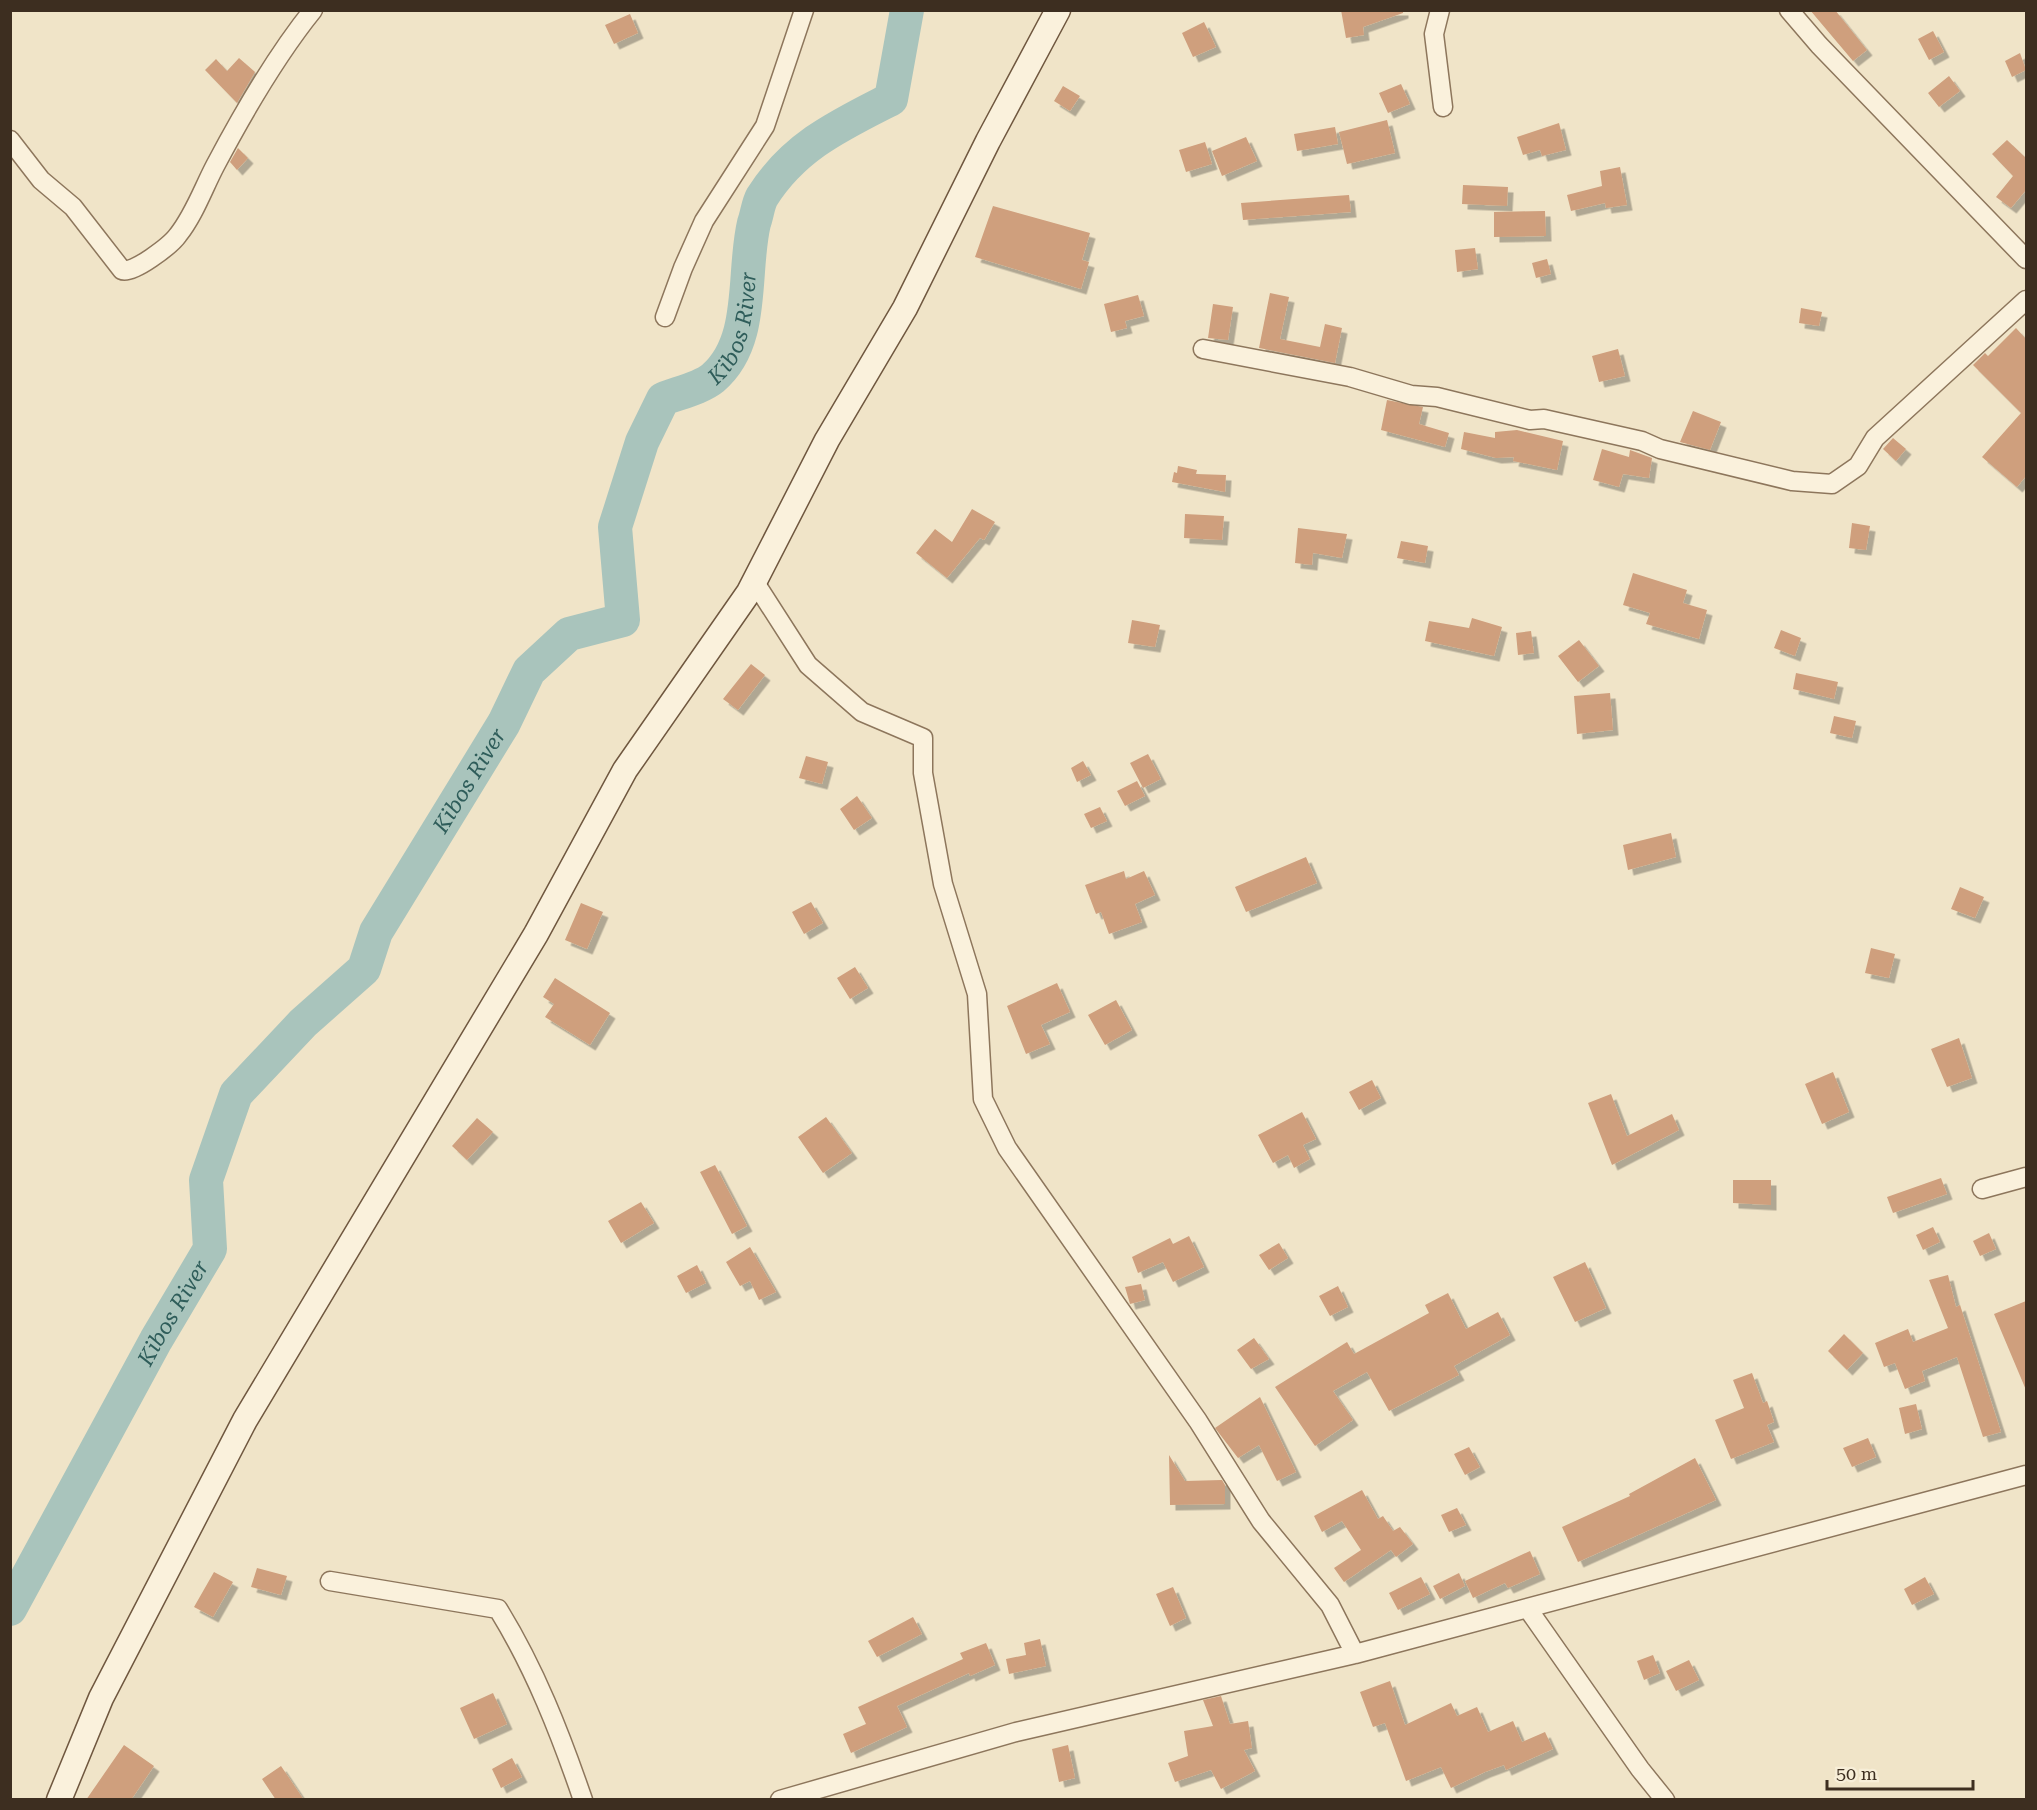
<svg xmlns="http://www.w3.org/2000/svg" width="2037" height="1810" font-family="'Roboto Serif',serif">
  <defs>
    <filter id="shadow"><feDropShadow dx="5.5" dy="5.5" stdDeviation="0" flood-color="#0004"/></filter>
  </defs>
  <rect width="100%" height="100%" fill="#f0e4c8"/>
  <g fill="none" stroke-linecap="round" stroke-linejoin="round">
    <path stroke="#a9c4bc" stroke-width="34" id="s1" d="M10,1609L156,1340L210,1249L206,1180L236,1094L303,1023L364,969L376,932L504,723L529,671L569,634L623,620L615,527L642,442L663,399C678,393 701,388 713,378C756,341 742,273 754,223C757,215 758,204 762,197C794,146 840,125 891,99L907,10"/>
  </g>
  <path fill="#cf9f7d" filter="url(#shadow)" d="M1341,10H1403V13L1363,27L1364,35L1346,38Z
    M1810,10H1835L1867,50L1853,61Z
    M630,14L638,33L614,44L605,25Z
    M1204,22L1216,47L1193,57L1182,33Z
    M1933,31L1944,52L1929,60L1918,39Z
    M2020,53L2026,70L2012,77L2005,61Z
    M239,58L255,72L237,103L205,70L216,59L227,71Z
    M1949,76L1960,91L1939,107L1928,93Z
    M1401,84L1410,104L1388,113L1379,93Z
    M1063,86L1080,96L1070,111L1054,101Z
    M1387,120L1395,153L1347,164L1339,132Z
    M1559,123L1566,150L1542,156L1540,150L1523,155L1517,137Z
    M1335,127L1338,144L1297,151L1294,134Z
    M1246,137L1257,161L1222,176L1212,151Z
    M2007,140L2026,158V190L2011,208L1996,197L2013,176L1992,154Z
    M1205,142L1212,164L1186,172L1179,150Z
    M238,148L248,158L237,170L230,162Z
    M1620,167L1627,205L1606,208L1605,203L1571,211L1567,195L1602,186L1600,171Z
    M1463,185L1508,187L1507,206L1462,204Z
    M1349,195L1351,212L1243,220L1241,203Z
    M993,206L1090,233L1082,260L1089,262L1081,289L975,257Z
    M1545,211L1546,236L1494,237V212Z
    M1475,248L1478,269L1457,272L1455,250Z
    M1547,259L1551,274L1536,278L1532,263Z
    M1270,293L1289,297L1280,339L1320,347L1325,324L1342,328L1335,363L1259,348Z
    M1138,295L1144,316L1125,321L1127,328L1111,332L1104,304Z
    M1213,304L1233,307L1228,340L1208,338Z
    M1801,308L1822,312L1819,326L1799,323Z
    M2016,328L2026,339V476L2017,487L1982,457L2021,413L1973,365L1985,353L1988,356Z
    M1618,349L1625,376L1599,382L1592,356Z
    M1387,400L1423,407L1419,424L1449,433L1445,447L1381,430Z
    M1693,411L1721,422L1710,450L1680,442Z
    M1517,430L1563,441L1557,470L1513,461L1514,457L1496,458L1461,449L1464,432L1495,438V432Z
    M1893,438L1906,449L1896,461L1883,449Z
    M1602,449L1629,457L1630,450L1652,458L1649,478L1623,474L1619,487L1593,480Z
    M1178,466L1197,470L1196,474L1226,475L1225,492L1172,482L1174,472L1177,473Z
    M972,509L995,522L984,540L980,538L947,578L916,553L935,529L952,542Z
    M1185,514L1224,516L1222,540L1184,538Z
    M1852,523L1870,526L1866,550L1849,548Z
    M1298,528L1347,534L1342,558L1313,553L1312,565L1295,563Z
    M1401,541L1428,546L1425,563L1397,558Z
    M1633,573L1687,590L1683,603L1707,610L1699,639L1646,624L1650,613L1623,605Z
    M1472,618L1502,627L1494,656L1425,641L1429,621L1469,628Z
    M1132,620L1160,625L1155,647L1128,643Z
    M1781,630L1801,638L1795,656L1774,648Z
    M1531,631L1534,653L1518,655L1516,633Z
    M1579,640L1599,666L1578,682L1558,656Z
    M751,664L765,675L738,710L723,699Z
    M1796,673L1838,682L1834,699L1793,689Z
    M1610,693L1613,730L1577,734L1574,696Z
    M1834,716L1856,721L1852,738L1830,733Z
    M1148,754L1161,779L1143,788L1130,763Z
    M806,756L828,762L822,784L799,778Z
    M1083,761L1091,775L1077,782L1071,768Z
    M1137,781L1145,796L1125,806L1117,791Z
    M857,796L872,818L854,830L840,809Z
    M1100,807L1107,821L1091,828L1084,814Z
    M1671,833L1676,857L1628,870L1623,845Z
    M1306,857L1317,883L1246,912L1235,887Z
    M1124,871L1126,879L1144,871L1155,895L1135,904L1142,922L1109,934L1101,912L1096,914L1085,885Z
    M1960,887L1984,897L1975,918L1951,909Z
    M811,902L823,923L804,934L792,912Z
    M581,903L603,912L587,949L565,940Z
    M1871,948L1895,954L1889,978L1865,973Z
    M855,967L868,988L850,999L837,978Z
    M555,978L610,1013L590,1045L545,1017L554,1004L543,997Z
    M1057,983L1070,1012L1041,1025L1050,1044L1026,1054L1007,1006Z
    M1116,1000L1132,1030L1105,1045L1088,1015Z
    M1959,1038L1972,1078L1947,1087L1931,1049Z
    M1833,1072L1849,1112L1822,1124L1805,1084Z
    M1372,1080L1381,1098L1359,1110L1349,1092Z
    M1611,1094L1627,1136L1672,1114L1679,1130L1612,1165L1588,1103Z
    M1302,1112L1316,1139L1303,1145L1310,1159L1294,1168L1288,1155L1273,1163L1258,1135Z
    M826,1117L852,1153L823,1173L798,1137Z
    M477,1118L493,1132L467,1160L452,1146Z
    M715,1165L747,1226L732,1234L700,1172Z
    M1941,1178L1947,1194L1893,1213L1887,1197Z
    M1733,1180H1771V1205L1733,1203Z
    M641,1202L654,1223L621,1243L608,1221Z
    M1933,1227L1940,1242L1923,1250L1916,1235Z
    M1989,1233L1996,1249L1980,1256L1973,1241Z
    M1189,1236L1204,1267L1173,1282L1163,1262L1138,1273L1132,1257L1170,1238L1173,1244Z
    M1279,1243L1288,1258L1269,1270L1259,1255Z
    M750,1247L776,1292L759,1300L750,1281L740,1286L726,1262Z
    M1585,1262L1606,1308L1575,1322L1553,1277Z
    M697,1265L706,1283L686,1293L677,1276Z
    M1948,1275L1956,1307L1960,1305L2001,1432L1983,1437L1957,1357L1922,1371L1925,1381L1905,1389L1895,1363L1884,1367L1875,1343L1908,1329L1913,1342L1948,1328L1929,1280Z
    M1141,1284L1145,1300L1130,1304L1125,1287Z
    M1338,1286L1348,1307L1330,1316L1319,1296Z
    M1448,1293L1466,1329L1498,1312L1510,1335L1454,1366L1459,1375L1389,1411L1367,1372L1333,1391L1353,1420L1315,1446L1275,1387L1347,1342L1354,1354L1429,1313L1425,1305Z
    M2026,1301V1390L1994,1314Z
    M1844,1334L1863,1353L1847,1370L1828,1351Z
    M1254,1338L1269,1359L1251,1369L1237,1350Z
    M1752,1373L1763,1403L1767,1401L1774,1422L1767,1425L1774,1442L1731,1459L1715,1420L1744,1408L1733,1380Z
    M1260,1397L1296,1472L1277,1481L1259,1445L1238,1458L1215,1428Z
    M1916,1404L1922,1429L1905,1434L1899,1408Z
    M1868,1438L1876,1457L1852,1467L1843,1448Z
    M1469,1447L1480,1467L1465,1475L1454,1454Z
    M1169,1455L1185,1481L1222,1480L1225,1485V1504L1170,1505Z
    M1695,1458L1716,1500L1578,1562L1562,1527L1630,1496L1629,1494Z
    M1362,1490L1378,1519L1383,1516L1393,1531L1400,1527L1413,1544L1396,1557L1391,1550L1344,1582L1334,1568L1361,1550L1342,1521L1322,1532L1314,1516Z
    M1457,1508L1466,1525L1449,1532L1441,1515Z
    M1530,1551L1540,1574L1508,1588L1505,1583L1473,1598L1465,1581Z
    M257,1568L287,1576L281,1595L251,1587Z
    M214,1572L233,1582L213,1617L194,1607Z
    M1459,1573L1465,1586L1440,1599L1433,1586Z
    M1421,1577L1430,1594L1398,1610L1389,1593Z
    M1925,1577L1934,1594L1912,1605L1904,1589Z
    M1173,1587L1186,1618L1170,1626L1156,1594Z
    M913,1617L922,1634L877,1657L868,1641Z
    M1040,1639L1046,1666L1009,1674L1006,1659L1026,1655L1024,1643Z
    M986,1643L995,1665L970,1676L969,1673L897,1706L907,1727L851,1753L843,1734L866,1724L858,1707L963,1659L960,1653Z
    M1653,1655L1660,1673L1644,1680L1637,1661Z
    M1689,1660L1699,1680L1676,1691L1666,1671Z
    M1390,1681L1405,1725L1451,1703L1457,1716L1477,1707L1488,1732L1513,1721L1522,1742L1545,1732L1553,1749L1506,1770L1504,1765L1485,1772L1451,1788L1441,1767L1406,1781L1385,1723L1373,1727L1360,1692Z
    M493,1693L507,1724L474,1739L460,1708Z
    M1221,1696L1230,1724L1248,1721L1252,1748L1244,1750L1255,1771L1221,1789L1211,1770L1175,1782L1168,1763L1188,1756L1184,1731L1213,1726L1203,1700Z
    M124,1745L154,1766L131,1800H86Z
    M1068,1745L1075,1778L1059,1782L1052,1749Z
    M512,1758L522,1777L501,1788L492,1769Z
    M281,1766L304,1800H276L262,1779Z"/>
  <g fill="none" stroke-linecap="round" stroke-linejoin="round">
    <g stroke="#8d765c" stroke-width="21">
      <path id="street" d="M1440,10L1434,34L1443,107
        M1789,10L1819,45L2026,259
        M10,140L41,180L73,207L122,270C132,275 171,245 178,235C194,215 203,189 215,166C243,113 275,57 313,10
        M665,317L683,268L704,221L765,126L804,10
        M1203,349L1350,377L1411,395L1437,397L1530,420L1544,419L1642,441L1660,449L1792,481L1832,484L1858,466L1875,438L2026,300
        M754,581L808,665L862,712L923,738V773L943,884L977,994L983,1099L1007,1148L1198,1421L1261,1521L1330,1605L1355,1654
        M1982,1189L2026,1177
        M330,1581L498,1609C535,1669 560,1733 583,1800
        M1528,1609L1640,1769L1665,1800
        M780,1800L1016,1732L1355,1654L2026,1475"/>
    </g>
    <g stroke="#6f573f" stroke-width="27">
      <path id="secondary" d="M59,1800L101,1698L245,1420L536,934L625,770L749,592L827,440L905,308L988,141L1058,10"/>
    </g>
    <use href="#street" stroke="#faf1dc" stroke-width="18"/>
    <use href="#secondary" stroke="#faf1dc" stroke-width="24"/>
  </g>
  <g text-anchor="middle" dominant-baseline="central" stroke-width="5" stroke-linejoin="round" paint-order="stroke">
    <g font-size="22" font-style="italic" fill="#2f5d5a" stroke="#f7eed8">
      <text stroke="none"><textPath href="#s1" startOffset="1544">Kibos River</textPath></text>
      <text stroke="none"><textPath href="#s1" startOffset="968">Kibos River</textPath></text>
      <text stroke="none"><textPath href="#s1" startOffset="338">Kibos River</textPath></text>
    </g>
  </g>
  <rect width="2037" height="1810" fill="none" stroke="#3d2e20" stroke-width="24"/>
  <path d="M1827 1780v9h146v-9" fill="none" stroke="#3d2e20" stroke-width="3"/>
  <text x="1836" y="1780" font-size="18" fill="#3d2e20" stroke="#f7eed8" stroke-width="4.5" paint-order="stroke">50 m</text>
</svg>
